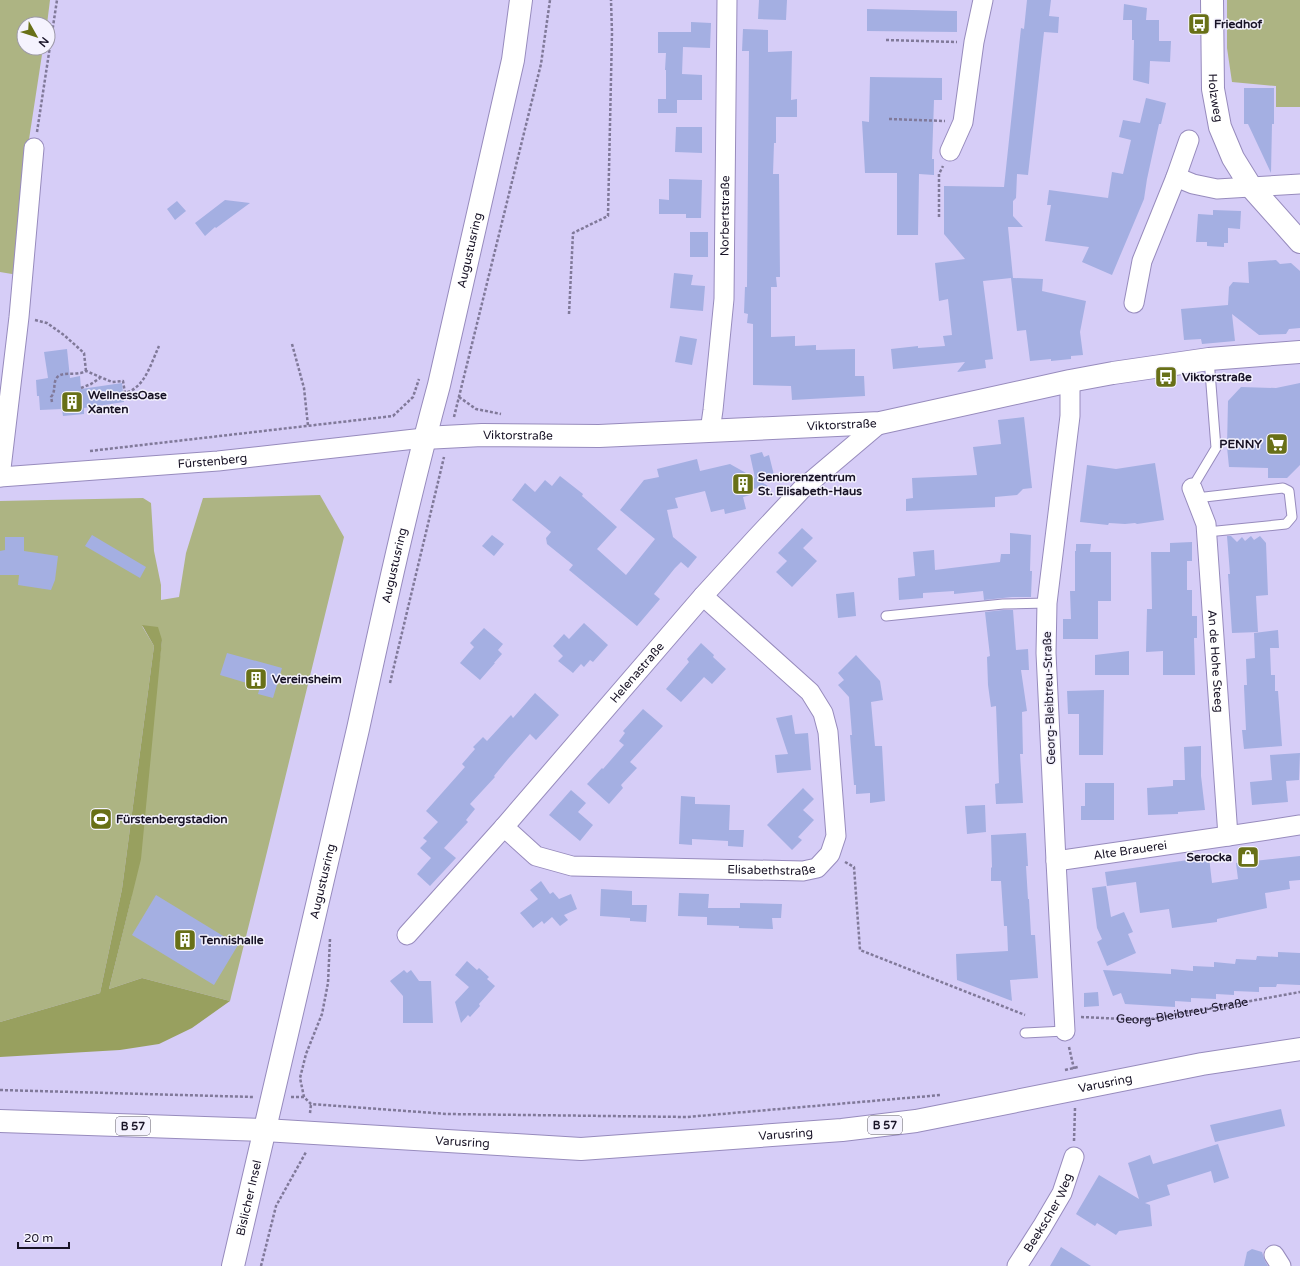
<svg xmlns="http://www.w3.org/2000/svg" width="1300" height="1266" font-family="'Varela Round',sans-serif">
  <rect width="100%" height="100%" fill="#d6cdf7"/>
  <path fill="#adb483" d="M0,0H50L47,24H24V48H43L26,159L18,275L0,272Z
    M1227,0H1300V107H1276V86L1232,82L1227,48Z
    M320,495L344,537L266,856L230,1001L142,978L109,989L131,899L162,640L142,626L154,646L122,889L100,993L0,1022V501L143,498L151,503L154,551L161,585V600L179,597L186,553L203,498Z"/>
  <path fill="#98a05f" d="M142,625L158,627L162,640L141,859L109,989L142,978L230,1001L192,1028L159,1044L120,1050L0,1057V1022L100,993L122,889L154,646Z"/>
  <path fill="#a4afe2" d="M759,0H787L786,20L758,19Z
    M1027,0H1051L1049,16L1059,17L1058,33L1044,32L1028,175L1017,174L1016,198L1013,201V216L1023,227H1008L1013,278L1043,279L1042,291L1086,301L1080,332L1083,355L1071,356V359L1051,361V359L1030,361L1026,330L1017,331L1011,278L983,281L993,359L985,360L986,368L957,372L965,362L893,369L891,349L918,346V348L945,346L943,336L952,335L948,299L939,301L935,263L965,259L944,234V186L1004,187L1021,28L1024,29Z
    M1124,4L1147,8L1146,20H1159V41H1171L1170,62L1150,61L1149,84L1133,80L1134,40H1132V20H1123Z
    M867,9L957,11V32L867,31Z
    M691,22L711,23L710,48L683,47L682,74L702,75V100H677V113H658V99H666V70H665L666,53H658V32H691Z
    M743,29L768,30V52L792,51L791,100L797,99V117H776V143H774L773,174H779L780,277H776L777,287H771V337L795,336V346L816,345V350L855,349V376H864L865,396L792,400L791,386L753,385V324L747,323L748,314L744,313L745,287H747L749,51H742Z
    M870,77L942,78V100H934L932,159H934V175L919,174L918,235H897V173H865L862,121L869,122Z
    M1244,88H1274V124H1272L1271,173L1248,124H1244Z
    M1146,98L1166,103L1161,124H1159L1147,179L1144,199L1112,275L1082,262L1089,247L1045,241L1051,205H1047L1049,190L1108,198L1112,172L1123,174L1131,140L1119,137L1123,120L1140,123Z
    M676,127H702V153L675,152Z
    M669,179L702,180L701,218H686V214H659V199L669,200Z
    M225,200L250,203L216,228L215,227L205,236L195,223Z
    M177,201L186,211L175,220L167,209Z
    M1213,210L1241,211L1240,229L1228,228V243H1224V247L1207,246V242H1196L1198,214L1213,215Z
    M690,232H708V257H690Z
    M1276,260L1280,264L1291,263L1300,271V328L1289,329L1286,334L1259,335L1232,314L1235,341L1202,344L1201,339L1184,340L1181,309L1228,305L1229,287L1233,282L1249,283L1248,262Z
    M674,273L693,275L691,285L705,286L703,311L670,308Z
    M680,336L697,339L692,365L675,362Z
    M67,349L70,378L80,376L81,389L122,383L124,402L84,408V414L63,416L62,409L40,410L39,396H37L36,380L48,378L44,352Z
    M1300,383V465L1287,478H1268V468L1229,467L1227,447L1228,401L1241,387L1276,388Z
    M1024,417L1032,488L1023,489L1017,495L995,497V507L906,511V499L913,498L912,478L977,475L973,447L1001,444L998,420Z
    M762,452L764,457L769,455L774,475L757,479L768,486L749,490L750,495L743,497L746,509L725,514L724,509L711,512L705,491L675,498L678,508L667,510L673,537L697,557L688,568L681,562L675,568L654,594L660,599L637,626L569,570L573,565L547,544L546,538L551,532L512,500L525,483L535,492L545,480L552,486L560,476L583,494L582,496L617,527L597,549L626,575L655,539L620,510L644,480L659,477L657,469L697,459L700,471L730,464L755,478L750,455Z
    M1155,463L1164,520L1137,524L1135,523L1125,524L1109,523L1108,525L1080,522L1087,465L1116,469Z
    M802,528L813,538L803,548L817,561L792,587L776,572L787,561L778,553Z
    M1010,533L1031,535L1030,571H1032L1031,597H1012L984,600L983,591L954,594V591L923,593V598L899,600L898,578L915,576L913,552L934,550L935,570L1000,562L1001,554H1010Z
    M92,535L146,567L140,578L85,546Z
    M492,535L504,544L494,556L482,546Z
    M1227,536H1231L1237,542L1242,537L1245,541L1251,536L1254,540L1260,536L1266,543L1268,595L1256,596L1258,632L1232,633L1228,574H1230Z
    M5,537H24V551L58,556L55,580L51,590L18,585L19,575H0V551L5,550Z
    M1192,542V561H1187V590H1192V616H1197V638H1194L1195,675H1163V651L1146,652L1147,609H1152L1151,552H1170V543Z
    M1076,544H1091L1090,552H1111V601H1098V639H1063V619H1071L1070,591H1075V551H1076Z
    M854,592L856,616L838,618L836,594Z
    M1003,610H1013L1016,650L1028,649L1029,670H1021L1027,711L1022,712L1023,754H1020L1023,803L996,804L995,784L999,783L996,706L991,707L988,685L987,657L990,656L985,612Z
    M584,623L608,645L593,662L590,660L584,667L581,664L573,673L558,661L563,656L553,646L564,634L569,639Z
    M484,628L503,644L498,650L502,654L494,663H495L480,680L460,663L474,647L470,643Z
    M1278,630L1279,648H1270L1271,675H1275V691H1278L1282,746L1244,749L1242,730H1246L1244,687V685H1247L1246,659L1255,658L1254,633Z
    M701,643L714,655L713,657L726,669L712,684L704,677L681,702L666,689L689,662L687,659Z
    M1129,651V675H1095V655Z
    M227,653L282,668L273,698L258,694L260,687L220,675Z
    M856,655L880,681L883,700L871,702L875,746H882L885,801L870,803V793L856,794V785H854L850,735H852L849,697L838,685L844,680L838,673Z
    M1104,690L1103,755H1079V714H1068L1067,691Z
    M535,693L559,715L536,740L530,734L508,759L494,776L495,777L470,804L475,809L466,820L468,822L444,848L456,858L430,886L417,874L431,858L420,848L427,841L423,838L438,822L426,811L465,767L462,764L475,749L473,747L483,737L487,741L511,715L513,718Z
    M643,709L663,726L630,762L637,768L621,785L623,788L609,804L587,784L602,768L603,769L624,745L619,741L625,733L623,731Z
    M792,715L795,734L808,733L811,770L777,773L775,755L788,754L776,718Z
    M1201,746V776L1205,810L1178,812V814L1148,815L1147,788L1173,786V780H1185L1184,747Z
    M1300,753L1299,780L1286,781L1288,802L1252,805L1250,782L1272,780L1270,755Z
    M1085,783H1114V820H1081V806H1085Z
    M803,788L814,799L803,810L814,820L798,837L802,840L792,850L767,825Z
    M571,790L586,803L578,812L593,825L580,841L549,815Z
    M681,796L695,797V804L730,805L729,830H744L743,847L728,846V841L692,839V845L679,844Z
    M985,805L986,832L967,834L965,806Z
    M1026,833L1028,866H1026L1028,899H1029L1031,935H1035L1038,978L1010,980L1012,1001L957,980L956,954L1008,951L1007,926H1004L1001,881H991V868L992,867L991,835Z
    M1300,856V880L1289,881L1290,889L1265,893L1267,908L1217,919V922L1172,928L1169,909L1140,913L1136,882L1107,886L1105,872L1209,857L1212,883L1238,879L1236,863Z
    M541,881L550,894L553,892L559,899L571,894L577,909L564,915L568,920L560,926L552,917L544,924L542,921L533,928L520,913L538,899L530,890Z
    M1106,886L1111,917L1124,912L1133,932L1128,934L1136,953L1107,966L1097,942L1102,939L1097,928L1092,888Z
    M601,889L632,891V905H647L646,922L630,921V918L600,916Z
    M679,893L709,894L708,908H740V903L782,904L781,918H772L773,929L739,928V926L707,925V917L678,916Z
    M156,895L238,945L214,985L132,935Z
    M1278,952L1300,953V985L1277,984L1276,987H1259V992L1234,991V995L1216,994V999L1191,998V1002L1175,1001V1007L1125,1004L1121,993L1113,996L1103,970L1171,974V969L1193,971V966L1214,967V962L1235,964L1236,959L1256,960L1257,956L1278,957Z
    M467,961L477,970L479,968L489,977L487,979L495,986L479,1004L480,1006L470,1017L468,1015L461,1023L455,1002L469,987L455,975Z
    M404,970L407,973L411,970L419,981H431L433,1023H403V996L390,981Z
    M1098,992L1099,1006L1084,1007V993Z
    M1281,1109L1285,1126L1215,1142L1210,1125Z
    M1218,1144L1229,1178L1214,1183L1211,1171L1167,1185L1170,1195L1145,1203L1150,1205L1152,1226L1119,1231L1116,1235L1097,1223L1095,1226L1076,1214L1099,1175L1139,1199L1128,1163L1150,1155L1153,1164Z
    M1061,1247L1091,1266H1050Z
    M1252,1249L1262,1252L1265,1261L1268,1266H1244L1247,1252Z"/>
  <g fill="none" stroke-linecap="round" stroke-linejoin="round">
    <g stroke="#978bbd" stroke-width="11">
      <path id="service" d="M1192,488L1216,448L1209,359
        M1196,498L1283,488L1289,491L1292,517L1286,524L1207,532
        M886,616L1003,604L1047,603
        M1025,1033L1065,1031"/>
    </g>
    <g stroke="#978bbd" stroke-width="21">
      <g id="minor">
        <path d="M950,151L963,122L974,42L983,0"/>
        <path d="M1176,177L1193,184L1217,189L1300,184"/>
        <path d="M1134,303L1142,261L1176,177L1189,140"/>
        <path id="s2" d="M710,431L713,410L724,299L727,0"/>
        <path id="s3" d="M0,477L218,461L424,438"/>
        <path d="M0,477L19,317L34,148"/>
        <path id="s4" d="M1192,488L1206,524L1228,836"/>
        <path id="s5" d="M504,827L536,856L572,866L803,871L817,868L830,854L836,836L828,732L823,713L810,692L703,596"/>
        <path id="s6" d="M1056,861L1228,836L1300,825"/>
        <path id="s7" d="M407,935L504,827L703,596L756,538L802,489L880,423"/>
        <path d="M1065,1031L1056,861L1046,653L1047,603L1070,416V381"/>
        <path d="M1274,1255L1281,1266"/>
        <path id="s8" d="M1017,1266L1042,1227L1062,1193L1074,1157"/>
      </g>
    </g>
    <g stroke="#978bbd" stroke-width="24">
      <g id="tertiary">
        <path id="s9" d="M1212,0L1213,89L1220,127L1233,158L1251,187L1300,242"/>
        <path id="s10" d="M424,438L482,435L599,436L880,423L1070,381L1113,373L1209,359L1300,352"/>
      </g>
    </g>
    <g stroke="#978bbd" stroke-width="24">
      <g id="secondary">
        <path id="s11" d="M233,1266L358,729C383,614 408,499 439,385L513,60L521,0"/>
      </g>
    </g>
    <g stroke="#978bbd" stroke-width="24">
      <g id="primary">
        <path id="s12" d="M0,1121L264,1130L581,1149L842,1130L916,1121L1202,1064L1300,1049"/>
      </g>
    </g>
    <g stroke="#807999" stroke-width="2.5" stroke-dasharray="3 2" stroke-linecap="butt">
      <path d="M886,40L957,42"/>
      <path d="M889,119L945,121"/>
      <path d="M37,132L57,0"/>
      <path d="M939,217V174L943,166"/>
      <path d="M569,314L573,233L608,216L612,33L611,0"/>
      <path d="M35,320L47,323L64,335L84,353L86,371"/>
      <path d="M292,344L304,388L308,426"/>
      <path d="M81,388L91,384L100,378"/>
      <path d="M459,397L476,409L501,414"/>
      <path d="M52,402L51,397C56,391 53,385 56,379C60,371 73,375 80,373C83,373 84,371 86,371L112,382L123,381L125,393C145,388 151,363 159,346"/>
      <path d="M454,417L541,64L550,0"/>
      <path d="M90,451L393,416L413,397L419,379"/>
      <path d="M390,683L444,457"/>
      <path d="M845,862L854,867L860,950L1025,1015"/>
      <path d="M330,939L328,983L322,1014L306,1054L300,1078L304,1097L311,1104L447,1114L687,1117L941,1095"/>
      <path id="s1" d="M1081,1017L1146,1020L1300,992"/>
      <path d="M1069,1047L1074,1069"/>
      <path d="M1065,1070L1078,1067"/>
      <path d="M0,1090L254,1097"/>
      <path d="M291,1097H304"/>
      <path d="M310,1113L311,1104"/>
      <path d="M1074,1141L1075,1108"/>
      <path d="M261,1266L276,1206L306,1152"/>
    </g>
    <use href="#service" stroke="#fff" stroke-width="9"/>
    <use href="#minor" stroke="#fff" stroke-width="19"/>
    <use href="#tertiary" stroke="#fff" stroke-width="22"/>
    <use href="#secondary" stroke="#fff" stroke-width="22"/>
    <use href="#primary" stroke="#fff" stroke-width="22"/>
  </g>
  <defs>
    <g id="bus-square" transform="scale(1.15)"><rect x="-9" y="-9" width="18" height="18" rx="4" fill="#687017" stroke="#f5f3fe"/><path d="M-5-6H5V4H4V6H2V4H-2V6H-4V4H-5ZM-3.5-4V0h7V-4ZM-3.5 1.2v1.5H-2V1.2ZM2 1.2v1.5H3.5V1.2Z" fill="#fff"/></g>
    <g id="building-square" transform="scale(1.15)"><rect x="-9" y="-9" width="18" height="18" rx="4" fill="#687017" stroke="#f5f3fe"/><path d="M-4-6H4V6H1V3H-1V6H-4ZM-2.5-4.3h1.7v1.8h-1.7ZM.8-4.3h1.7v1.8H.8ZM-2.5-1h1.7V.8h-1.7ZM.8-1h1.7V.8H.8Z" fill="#fff"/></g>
    <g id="supermarket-square" transform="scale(1.15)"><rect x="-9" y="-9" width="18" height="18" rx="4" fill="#687017" stroke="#f5f3fe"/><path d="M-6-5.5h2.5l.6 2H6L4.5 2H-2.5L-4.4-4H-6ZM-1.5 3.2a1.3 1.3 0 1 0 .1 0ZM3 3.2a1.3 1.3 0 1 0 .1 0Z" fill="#fff"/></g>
    <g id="stadium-square" transform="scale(1.15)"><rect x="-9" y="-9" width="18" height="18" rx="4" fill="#687017" stroke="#f5f3fe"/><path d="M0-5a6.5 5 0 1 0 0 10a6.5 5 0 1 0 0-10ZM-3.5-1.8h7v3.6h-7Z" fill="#fff"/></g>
    <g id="shop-square" transform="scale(1.15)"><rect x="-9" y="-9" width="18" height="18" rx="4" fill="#687017" stroke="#f5f3fe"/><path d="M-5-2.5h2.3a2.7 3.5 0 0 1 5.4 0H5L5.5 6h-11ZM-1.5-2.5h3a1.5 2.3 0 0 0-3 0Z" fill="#fff"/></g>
  </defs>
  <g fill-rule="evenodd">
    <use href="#bus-square" x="1199" y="24"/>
    <use href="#bus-square" x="1166" y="377"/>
    <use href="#building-square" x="72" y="402"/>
    <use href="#supermarket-square" x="1277" y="444"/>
    <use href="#building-square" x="743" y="484"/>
    <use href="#building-square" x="256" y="679"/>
    <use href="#stadium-square" x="101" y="819"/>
    <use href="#shop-square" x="1248" y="857"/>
    <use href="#building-square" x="185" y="940"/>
  </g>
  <g text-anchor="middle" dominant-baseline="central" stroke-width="3" stroke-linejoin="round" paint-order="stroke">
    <g fill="#f5f3fe" stroke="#5a5667" stroke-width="1">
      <rect x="868" y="1116" width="34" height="18" rx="3"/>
      <rect x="116" y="1117" width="34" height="18" rx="3"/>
    </g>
    <g font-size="11" font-weight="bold" fill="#181326">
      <text x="885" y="1125">B 57</text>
      <text x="133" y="1126">B 57</text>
    </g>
    <g font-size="12" font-weight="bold" fill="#181326" stroke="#f5f3fe" text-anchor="start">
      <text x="1214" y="24">Friedhof</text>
      <text x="1182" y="377">Viktorstraße</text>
      <text x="88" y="395">WellnessOase<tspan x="88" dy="14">Xanten</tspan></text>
      <text x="1262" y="444" text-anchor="end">PENNY</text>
      <text x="758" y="477">Seniorenzentrum<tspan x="758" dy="14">St. Elisabeth-Haus</tspan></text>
      <text x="272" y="679">Vereinsheim</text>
      <text x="116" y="819">Fürstenbergstadion</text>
      <text x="1232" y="857" text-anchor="end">Serocka</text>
      <text x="200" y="940">Tennishalle</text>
    </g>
    <g font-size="12" fill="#181326" stroke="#f5f3fe">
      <text stroke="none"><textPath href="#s9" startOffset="98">Holzweg</textPath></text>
      <text stroke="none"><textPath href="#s2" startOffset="216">Norbertstraße</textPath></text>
      <text stroke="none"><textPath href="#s11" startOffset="1043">Augustusring</textPath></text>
      <text stroke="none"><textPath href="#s10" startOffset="418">Viktorstraße</textPath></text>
      <text stroke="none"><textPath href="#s10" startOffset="94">Viktorstraße</textPath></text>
      <text stroke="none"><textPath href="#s3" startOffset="213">Fürstenberg</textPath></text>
      <text stroke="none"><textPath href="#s11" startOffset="719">Augustusring</textPath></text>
      <text stroke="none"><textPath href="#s4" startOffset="176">An de Hohe Steeg</textPath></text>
      <text stroke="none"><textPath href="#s7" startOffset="349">Helenastraße</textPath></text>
      <text transform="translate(1049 698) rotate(-92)">Georg-Bleibtreu-Straße</text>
      <text stroke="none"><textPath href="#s6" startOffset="75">Alte Brauerei</textPath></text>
      <text stroke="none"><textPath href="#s5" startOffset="280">Elisabethstraße</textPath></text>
      <text stroke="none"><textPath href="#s11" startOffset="395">Augustusring</textPath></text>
      <text stroke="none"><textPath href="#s1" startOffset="102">Georg-Bleibtreu-Straße</textPath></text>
      <text stroke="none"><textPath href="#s12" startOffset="1111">Varusring</textPath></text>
      <text stroke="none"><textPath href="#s12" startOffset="787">Varusring</textPath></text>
      <text stroke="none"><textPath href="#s12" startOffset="463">Varusring</textPath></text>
      <text stroke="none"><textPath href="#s11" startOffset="70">Bislicher Insel</textPath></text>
      <text stroke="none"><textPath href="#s8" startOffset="62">Beekscher Weg</textPath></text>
    </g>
  </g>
  <g transform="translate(36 36) rotate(129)"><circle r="19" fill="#f5f3fe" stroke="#9d99a8"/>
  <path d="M0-3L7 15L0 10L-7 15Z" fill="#687017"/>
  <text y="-6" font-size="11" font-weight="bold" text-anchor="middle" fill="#181326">N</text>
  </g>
  <path d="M18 1242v6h51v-6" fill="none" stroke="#181326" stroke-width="2"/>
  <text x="24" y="1242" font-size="12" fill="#181326" stroke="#f5f3fe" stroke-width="3" paint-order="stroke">20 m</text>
</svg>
